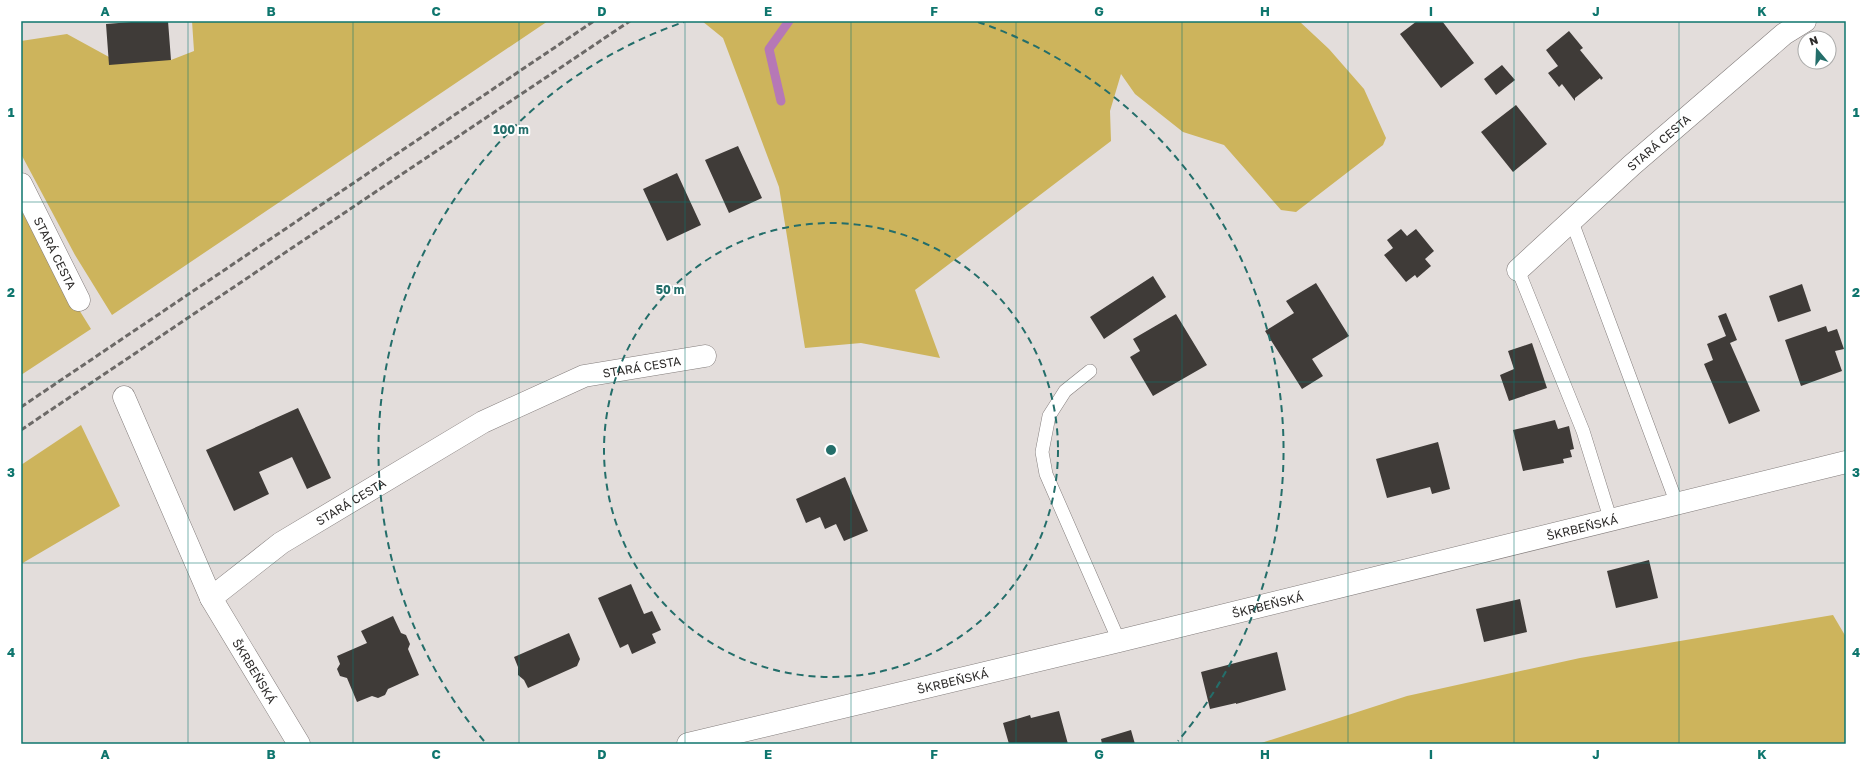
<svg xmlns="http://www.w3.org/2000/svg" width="1867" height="765" font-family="'Golos Text',sans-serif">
  <rect width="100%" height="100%" fill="#e3dddb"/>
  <path fill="#cdb45c" d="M192,21H548L112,315L75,255L21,154V41L67,34L109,57L171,60L194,51Z
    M702,21H1299L1329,49L1364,89L1386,138L1383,145L1296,212L1281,210L1224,145L1183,132L1135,94L1121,74L1110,111L1111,141L915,290L940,358L861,343L805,348L779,187L723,38Z
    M21,210L58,276L91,329L21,375Z
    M81,425L120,506L21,564V465Z
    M1833,615L1846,637V744H1258L1407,696L1580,658Z"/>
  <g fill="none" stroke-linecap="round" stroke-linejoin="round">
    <path stroke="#b678b6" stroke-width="9" d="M781,101L769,49L789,21"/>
  </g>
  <path fill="#3f3b38" d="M144,21H168L171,60L109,65L106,24Z
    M1417,21H1442L1474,63L1441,88L1400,34Z
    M1569,31L1583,48L1580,50L1603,78L1601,80L1600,78L1575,98V101L1562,84L1559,87L1548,73L1558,66L1546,50Z
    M1502,65L1515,80L1496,95L1484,79Z
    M1516,105L1547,144L1513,172L1481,132Z
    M738,146L762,198L729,213L705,160Z
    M677,173L701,225L667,241L643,189Z
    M1401,229L1407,236L1416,229L1434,251L1425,259L1431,266L1417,278L1415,275L1406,282L1384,255L1393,248L1387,240Z
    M1153,276L1166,297L1104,339L1090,317Z
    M1316,283L1349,336L1312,359L1323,376L1302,389L1265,331L1294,313L1286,301Z
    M1802,284L1811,311L1778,322L1769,296Z
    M1726,313L1737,340L1730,343L1760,411L1729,424L1704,364L1713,360L1707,344L1726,336L1718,316Z
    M1176,314L1207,365L1153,396L1130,357L1140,351L1133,339Z
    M1826,326L1828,332L1837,329L1844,349L1835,351L1842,371L1801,386L1785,340Z
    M1532,343L1547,388L1509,401L1500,375L1514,369L1508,351Z
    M298,408L331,478L307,489L292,457L259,472L269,494L234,511L206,450Z
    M1555,420L1558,429L1569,426L1574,449L1570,450L1572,457L1563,459L1564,463L1523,471L1513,430Z
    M1438,442L1450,489L1432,494L1430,487L1387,498L1376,459Z
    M845,477L868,531L844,541L836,524L825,529L820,517L806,523L796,499Z
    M1649,560L1658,598L1616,608L1607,571Z
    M631,584L644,614L652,611L661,630L652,634L656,643L632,654L628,644L620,648L598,598Z
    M1520,599L1527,632L1484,642L1476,609Z
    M393,616L401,633L406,635L410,644L408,649L419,675L388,689L385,695L378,698L372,696L357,702L347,678L340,676L337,669L340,664L337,656L367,643L361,631Z
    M569,633L580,659L577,666L528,688L524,680L518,675V667L514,657Z
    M1277,652L1286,690L1236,704V703L1210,709L1201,672Z
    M1059,711L1068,744H1009L1003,723L1030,715L1031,718Z
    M1131,730L1135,744H1102L1101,739Z"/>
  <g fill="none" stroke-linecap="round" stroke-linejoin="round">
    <g stroke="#837d7c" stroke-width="14">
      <path id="service" d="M1572,222L1677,504
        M1518,270L1583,431L1611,521
        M1090,371L1065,391L1049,416L1042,452L1046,474L1119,641"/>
    </g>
    <g stroke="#837d7c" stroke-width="23">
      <g id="minor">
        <path id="s1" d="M21,184L79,300"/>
        <path id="s2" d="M1518,270L1632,165L1784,34L1805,21"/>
        <path id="s3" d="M124,397L211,598L281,543L483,422L584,376L705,356"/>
        <path id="s4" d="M211,598L299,744"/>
        <path id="s5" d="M688,744L1119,641L1846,462"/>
      </g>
    </g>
    <use href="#service" stroke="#fff" stroke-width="13"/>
    <use href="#minor" stroke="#fff" stroke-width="22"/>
    <path stroke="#6c6967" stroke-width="3" stroke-dasharray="6 3" stroke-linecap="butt" d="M21,407L594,21
      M21,430L630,21"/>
  </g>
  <path fill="none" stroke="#0f766e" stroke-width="1" stroke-opacity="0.55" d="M188,21V744M353,21V744M519,21V744M685,21V744M851,21V744M1016,21V744M1182,21V744M1348,21V744M1514,21V744M1679,21V744M21,202H1846M21,382H1846M21,563H1846"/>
  <g fill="none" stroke="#246e6a" stroke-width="2" stroke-dasharray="7 5">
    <circle cx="831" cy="450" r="227"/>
    <path d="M484 741A453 453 0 0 1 684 22M978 22A453 453 0 0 1 1178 741"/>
  </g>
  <g text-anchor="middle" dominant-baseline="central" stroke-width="4" stroke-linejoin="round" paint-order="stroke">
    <g font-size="12" fill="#2e2c2b" stroke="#fff">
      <text stroke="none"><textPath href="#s2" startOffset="190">STARÁ CESTA</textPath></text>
      <text stroke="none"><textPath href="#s1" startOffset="77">STARÁ CESTA</textPath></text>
      <text stroke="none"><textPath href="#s3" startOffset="713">STARÁ CESTA</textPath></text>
      <text stroke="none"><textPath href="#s3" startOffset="389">STARÁ CESTA</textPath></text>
      <text stroke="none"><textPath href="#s5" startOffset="920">ŠKRBEŇSKÁ</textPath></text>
      <text stroke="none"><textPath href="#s5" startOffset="596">ŠKRBEŇSKÁ</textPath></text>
      <text stroke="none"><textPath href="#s4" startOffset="85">ŠKRBEŇSKÁ</textPath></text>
      <text stroke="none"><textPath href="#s5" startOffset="272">ŠKRBEŇSKÁ</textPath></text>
    </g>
  </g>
  <circle cx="831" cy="450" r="6" fill="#246e6a" stroke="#fff" stroke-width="2"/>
  <g font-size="12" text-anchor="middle" font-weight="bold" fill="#246e6a" stroke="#fff" stroke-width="4" stroke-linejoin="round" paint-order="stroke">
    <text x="511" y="134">100 m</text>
    <text x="670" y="294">50 m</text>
  </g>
  <rect width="1867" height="765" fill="none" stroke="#ffffff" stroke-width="44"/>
  <g transform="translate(1817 50) rotate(341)"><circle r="19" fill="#ffffff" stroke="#ababaa"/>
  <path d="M0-3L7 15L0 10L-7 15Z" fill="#246e6a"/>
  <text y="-6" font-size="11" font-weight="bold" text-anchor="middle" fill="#2e2c2b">N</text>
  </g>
  <rect x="22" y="22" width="1823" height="721" fill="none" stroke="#0f766e" stroke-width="1.5"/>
  <g font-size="13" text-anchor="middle" font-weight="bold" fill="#0f766e">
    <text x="105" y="16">A</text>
    <text x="271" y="16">B</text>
    <text x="436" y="16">C</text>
    <text x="602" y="16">D</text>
    <text x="768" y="16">E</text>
    <text x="934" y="16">F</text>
    <text x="1099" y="16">G</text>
    <text x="1265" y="16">H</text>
    <text x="1431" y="16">I</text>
    <text x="1596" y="16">J</text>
    <text x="1762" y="16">K</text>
    <text x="11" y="117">1</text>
    <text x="1856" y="117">1</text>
    <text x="11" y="297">2</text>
    <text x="1856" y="297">2</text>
    <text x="11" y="477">3</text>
    <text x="1856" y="477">3</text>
    <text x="11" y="657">4</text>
    <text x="1856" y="657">4</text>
    <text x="105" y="759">A</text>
    <text x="271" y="759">B</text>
    <text x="436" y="759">C</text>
    <text x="602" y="759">D</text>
    <text x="768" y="759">E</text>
    <text x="934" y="759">F</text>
    <text x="1099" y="759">G</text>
    <text x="1265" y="759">H</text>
    <text x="1431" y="759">I</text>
    <text x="1596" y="759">J</text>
    <text x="1762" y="759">K</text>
  </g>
</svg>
